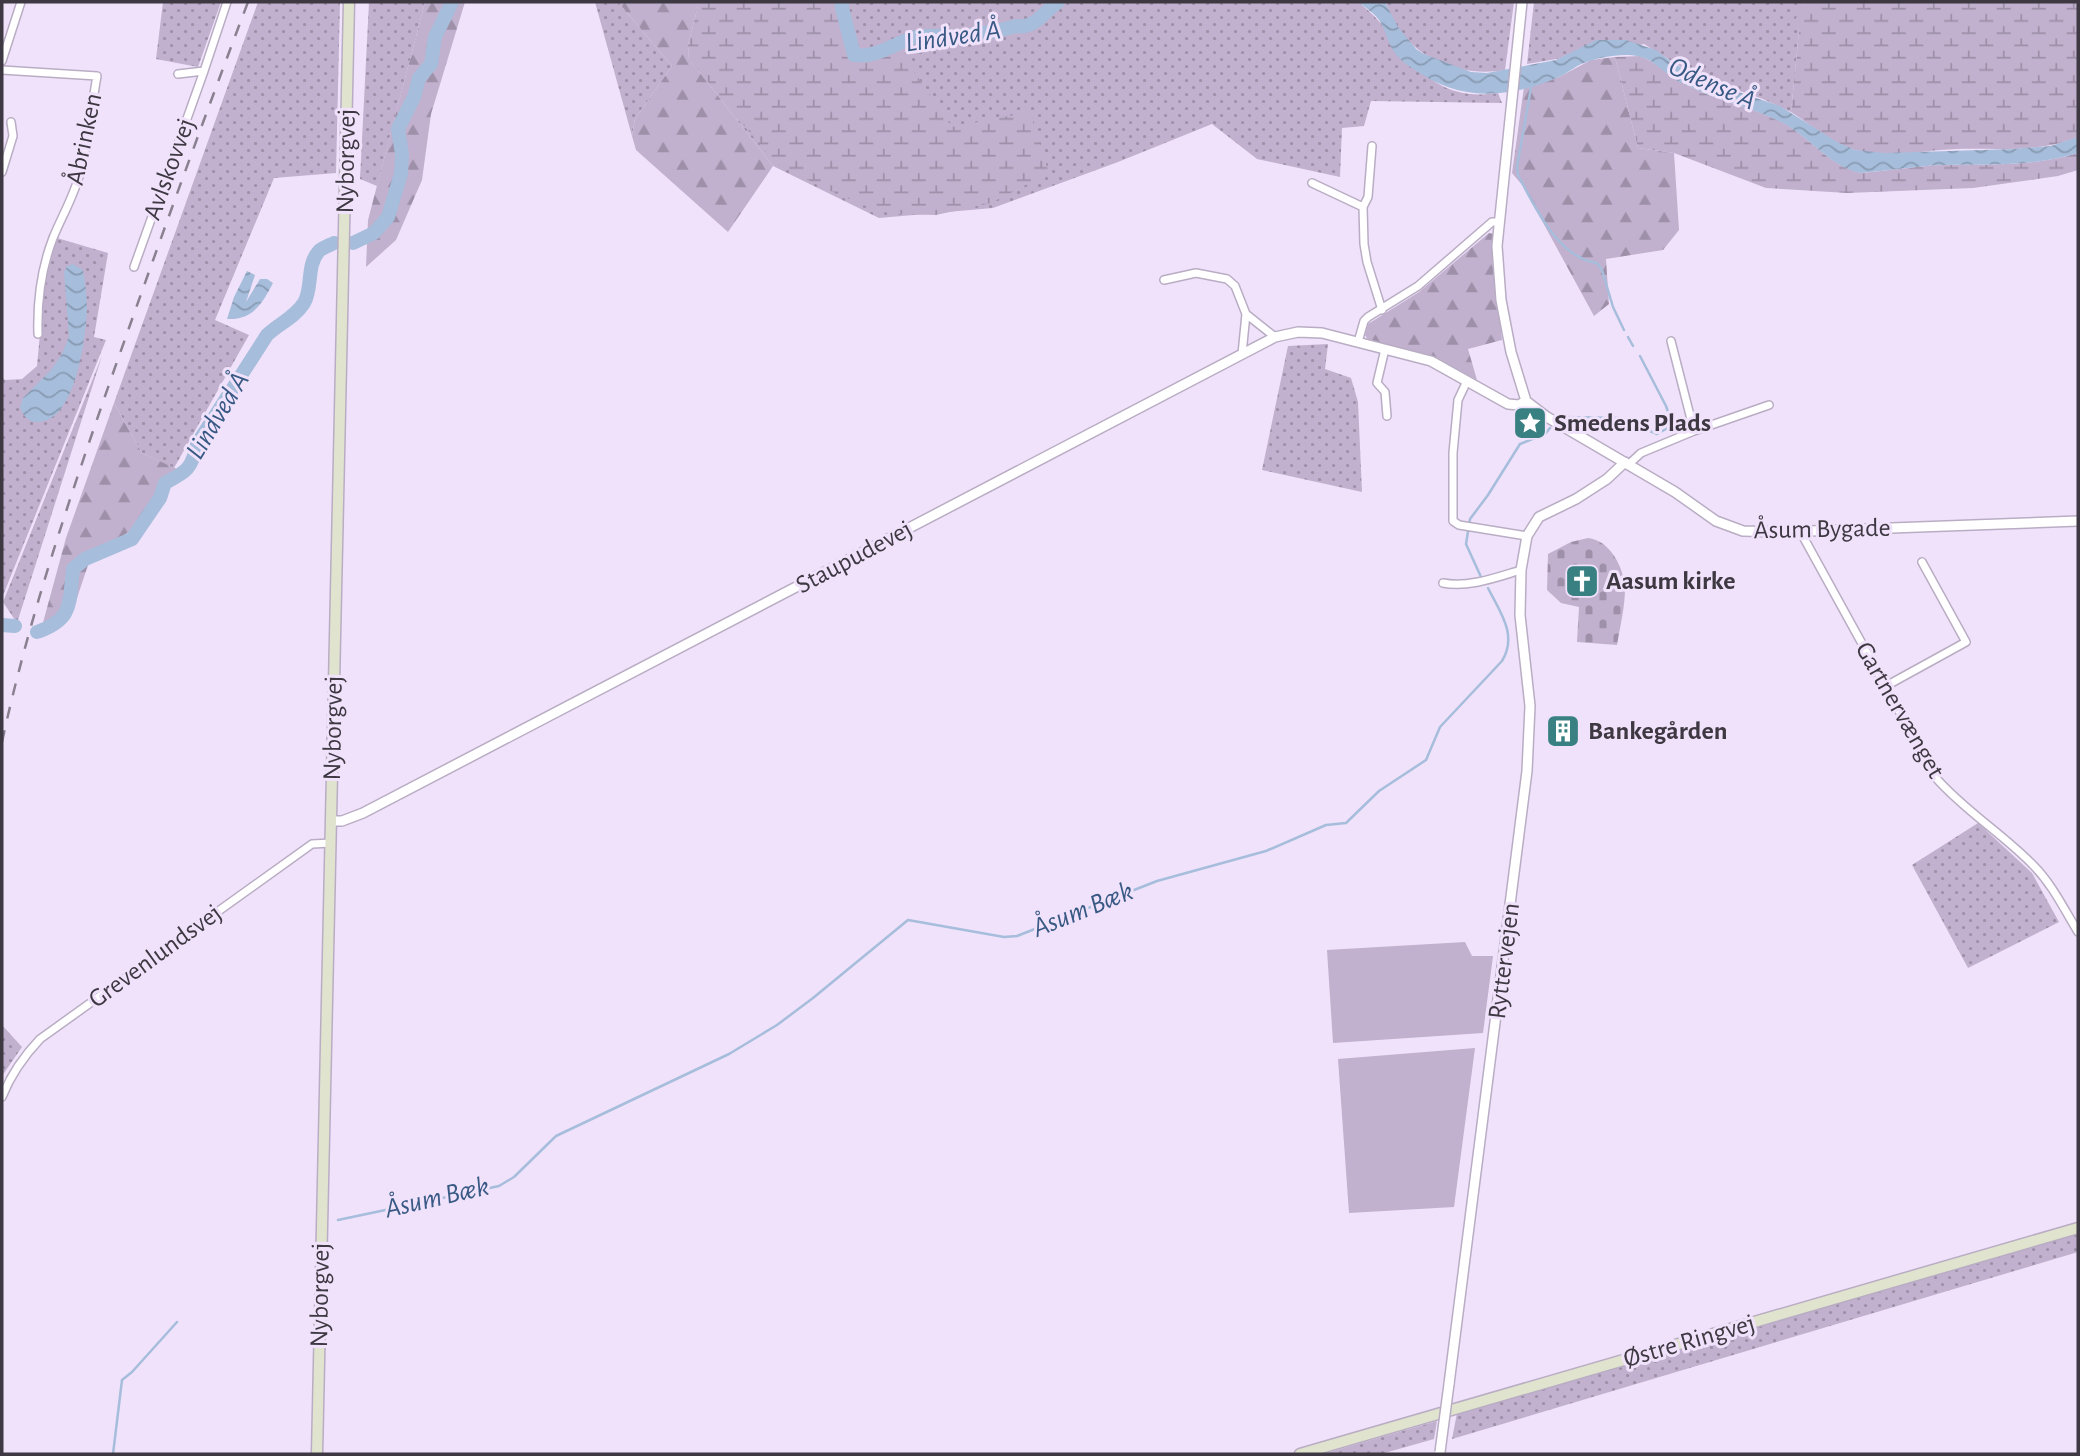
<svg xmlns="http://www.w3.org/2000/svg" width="2080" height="1456" font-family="'Alegreya Sans',sans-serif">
  <defs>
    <pattern id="green-dots" width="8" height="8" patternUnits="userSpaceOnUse" patternTransform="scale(1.75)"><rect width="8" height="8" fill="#c1b0ce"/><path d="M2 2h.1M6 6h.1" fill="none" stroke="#9e90a9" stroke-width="1.8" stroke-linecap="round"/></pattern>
    <pattern id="forest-firs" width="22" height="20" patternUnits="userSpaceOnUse" patternTransform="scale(1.75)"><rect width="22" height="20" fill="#c1b0ce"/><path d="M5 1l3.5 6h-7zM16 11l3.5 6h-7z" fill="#9e90a9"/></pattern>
    <pattern id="wetland-marsh" width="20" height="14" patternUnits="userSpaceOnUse" patternTransform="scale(1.75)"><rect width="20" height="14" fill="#c1b0ce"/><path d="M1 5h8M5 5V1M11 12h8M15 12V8" fill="none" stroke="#9e90a9"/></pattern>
    <pattern id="cemetery-stones" width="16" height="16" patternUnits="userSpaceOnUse" patternTransform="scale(1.75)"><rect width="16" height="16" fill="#c1b0ce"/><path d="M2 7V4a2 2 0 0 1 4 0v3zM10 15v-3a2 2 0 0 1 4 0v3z" fill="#9e90a9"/></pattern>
    <pattern id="water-waves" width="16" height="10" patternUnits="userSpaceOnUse" patternTransform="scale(1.75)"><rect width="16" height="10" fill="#a6bddb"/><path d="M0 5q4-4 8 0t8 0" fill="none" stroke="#889bb3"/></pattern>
  </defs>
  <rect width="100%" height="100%" fill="#f0e2fb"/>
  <path fill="url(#green-dots)" d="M163,2H221L198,67L156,59Z
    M258,2H340L336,173L274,178L215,320L249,335L174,468L142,453L114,403Z
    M369,2H425L377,186L360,179Z
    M595,2H618L672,66L635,119L632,136Z
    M699,2H1358C1408,39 1418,105 1498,93L1502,103L1371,101L1364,126L1342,128L1340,177L1257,159L1212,124L1118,162L993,208L879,218L773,166L689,59Z
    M1385,2H1514L1505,70C1464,77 1421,62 1397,27C1392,19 1390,10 1385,2Z
    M1534,2H1805L1796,20L1799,31L1791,112L1763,99L1696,76L1644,44L1527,64Z
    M57,238L108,253L94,337L106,340L2,598V377L5,380L22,379L37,366L45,280Z
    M1328,344L1325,369L1351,378L1358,402L1362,492L1262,470L1288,346Z
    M102,356L17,623L3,602Z
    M1978,823L2032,873L2059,922L1968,968L1912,865Z
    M2,1025L22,1047L2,1076Z
    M2078,1234V1252L1452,1439L1457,1413Z
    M1437,1421L1434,1439L1381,1454H1323Z"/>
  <path fill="url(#forest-firs)" d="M425,2H465L431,114L422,180L396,240L366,267L368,220Z
    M618,2H699L688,45L689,59L773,166L728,232L636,150L632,136L635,119L672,66Z
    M1615,57L1638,148L1674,153L1679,230L1663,250L1606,259L1609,304L1594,316L1523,186L1512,173L1524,87L1559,77L1591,60Z
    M1489,233L1494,234L1493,260L1502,340L1468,349L1477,380L1442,361L1368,340L1365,335L1368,324L1419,292Z
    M114,403L142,453L177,469L135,528L91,556L73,610L41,630L66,538Z"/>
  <path fill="url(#wetland-marsh)" d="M699,2H840L842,33L849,56L860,62L899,50L952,127L1030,112L1049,173L991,203L936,215L894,214L875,210L824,188L776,164L689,59L688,45Z
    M1805,2H2078V137C2040,153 1997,148 1957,149C1925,150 1886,159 1855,150C1832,143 1811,125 1791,112L1799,31L1795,20Z
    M1640,56C1659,64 1675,80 1695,89C1722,102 1753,108 1780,121C1809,136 1829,166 1861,173C1888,171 1915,166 1942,165C1991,164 2031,167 2078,153V170L2058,176L1973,188L1847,193L1766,188L1674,153L1638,148L1615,57Z"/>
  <path fill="url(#cemetery-stones)" d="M1588,538C1610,540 1624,568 1625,588C1625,607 1620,627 1617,645L1577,642L1579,607L1561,603L1547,590L1548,554L1571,542Z"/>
  <path fill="#c1b0ce" d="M1465,942L1472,956H1493L1483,1033L1333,1043L1327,950Z
    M1475,1048L1454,1207L1349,1213L1338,1059Z"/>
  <path fill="url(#water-waves)" d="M1358,2H1385L1398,27L1416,49L1424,54L1471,72L1487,73L1556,60L1596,40H1626L1656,50L1673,63L1709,82L1780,106L1837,142L1855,150L1885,153L2012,149L2051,146L2078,137V153C2031,167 1991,164 1942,165C1915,166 1888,171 1860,173C1829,166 1809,136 1781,122C1752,107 1720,102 1691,87C1683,84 1675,80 1668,74C1659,68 1652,60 1641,57C1625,52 1599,57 1584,63C1575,66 1569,72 1561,76C1517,96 1470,102 1428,78C1416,71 1402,63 1394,52C1388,43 1386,32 1381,23C1376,14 1366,8 1358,2Z
    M73,264L83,270C85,283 87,295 87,308C86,337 76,420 39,422C29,423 23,416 20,407L23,398L51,370L62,354L69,336L64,272L67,266Z
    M247,271L255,275L246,302L260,279H267L273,283C262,304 253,320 227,319L234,297Z"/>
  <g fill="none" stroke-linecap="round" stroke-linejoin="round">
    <path stroke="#a6bddb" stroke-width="2.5" d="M1532,82L1517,167L1518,175C1535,207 1558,258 1597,263L1602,270L1613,307L1624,330
      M1628,337L1633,346
      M1562,417L1619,418L1657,434L1666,429L1671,420L1666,406L1640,356
      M1481,577L1466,544L1470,519L1488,495L1520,444L1545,434L1550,428
      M338,1220L499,1186L514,1177L556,1136L729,1054L777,1025L813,998L908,920L1004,937L1017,936L1157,881L1266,851L1326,825L1346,823L1379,791L1426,760L1440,727L1502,661C1518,635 1500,612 1488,588
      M113,1454L122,1380L132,1372L177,1322"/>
    <path stroke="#a6bddb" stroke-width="14" d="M842,2V8L854,55C876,58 892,45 912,38C928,33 945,38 962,36C980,34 999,31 1016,26C1036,29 1043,12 1058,2
      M353,243L374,233L388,217L401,174L402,154L398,129L414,97L419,78L431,64L435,37L452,2
      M2,625L15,626
      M37,632C74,619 69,603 73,569L85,559L132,539L160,498L165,483C186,472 192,469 197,444L267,335C280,323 294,318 304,303C313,288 306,265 319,251C322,248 330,245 334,243"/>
    <g stroke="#b9adc4" stroke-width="10">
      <path id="minor" d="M2,61L21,2
        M2,70L97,76C91,108 89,142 80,173C74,196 62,216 53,238C41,269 37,301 38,334
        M178,74L204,71L227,2
        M1372,146L1368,197L1363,207L1364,244L1367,262L1382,310
        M2,172L13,136L11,122
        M1312,183L1363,207
        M134,267L204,71
        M1164,280L1196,273L1227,279L1235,286L1246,314L1275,337
        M1358,342L1364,321L1368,317L1418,286L1492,222H1499
        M1385,349L1377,383L1385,392L1387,416
        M1242,354L1246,314
        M1467,381L1458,400L1453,453V521L1459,525L1527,536
        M1694,431L1769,405
        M1629,464L1641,453L1694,431L1671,341
        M1800,531L1936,778C1965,811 2003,834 2033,865C2052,884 2064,909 2078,932
        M1443,583C1469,588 1497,577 1521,570
        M1886,686L1966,642L1922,562
        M2,1097C11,1074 23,1057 40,1039L312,844L331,843"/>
    </g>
    <g stroke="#b9adc4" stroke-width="12">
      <path id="tertiary" d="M1522,2L1497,246L1501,300L1511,352L1526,401L1547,417L1675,492L1716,521L1743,531L1783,532L2078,521
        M331,821H342L363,813L1275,337L1298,332L1322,333L1431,361L1508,404L1519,405L1526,401
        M1449,1384L1527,771L1530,706L1520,615L1521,570L1527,536L1539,517L1576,499L1607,479L1625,462"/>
    </g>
    <g stroke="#b9adc4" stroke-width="13">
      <path id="secondary" d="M317,1454L349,2
        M1300,1454L2078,1228"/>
    </g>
    <use href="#minor" stroke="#fff" stroke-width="7"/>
    <use href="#tertiary" stroke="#fff" stroke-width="9"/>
    <use href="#secondary" stroke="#e0e3ce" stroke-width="10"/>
    <path stroke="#898190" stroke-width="2.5" stroke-dasharray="12 12" stroke-linecap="butt" d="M2,742C29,617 70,497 112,376C156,251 201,126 248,2"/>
    <g stroke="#b9adc4" stroke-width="12" stroke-linecap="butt">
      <path id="tertiary-bridge" d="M1440,1452L1449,1384"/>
    </g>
    <use href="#tertiary-bridge" stroke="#fff" stroke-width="9"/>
  </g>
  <defs>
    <g id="sight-square" transform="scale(1.75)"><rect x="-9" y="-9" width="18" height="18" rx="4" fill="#388082" stroke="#f0e2fb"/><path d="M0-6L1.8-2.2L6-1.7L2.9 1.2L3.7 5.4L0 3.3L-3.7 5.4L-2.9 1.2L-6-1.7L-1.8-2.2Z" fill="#fff"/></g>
    <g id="church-square" transform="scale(1.75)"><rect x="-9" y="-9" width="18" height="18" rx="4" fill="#388082" stroke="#f0e2fb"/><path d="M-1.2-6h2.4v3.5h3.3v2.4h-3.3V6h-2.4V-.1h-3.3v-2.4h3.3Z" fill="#fff"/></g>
    <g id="building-square" transform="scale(1.75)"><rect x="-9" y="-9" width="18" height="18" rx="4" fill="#388082" stroke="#f0e2fb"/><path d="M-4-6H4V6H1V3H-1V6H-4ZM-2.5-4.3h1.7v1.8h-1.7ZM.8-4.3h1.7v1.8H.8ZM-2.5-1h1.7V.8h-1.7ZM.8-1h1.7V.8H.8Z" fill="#fff"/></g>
  </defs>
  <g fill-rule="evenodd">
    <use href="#sight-square" x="1530" y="423"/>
    <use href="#church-square" x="1582" y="581"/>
    <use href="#building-square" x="1563" y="731"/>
  </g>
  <g text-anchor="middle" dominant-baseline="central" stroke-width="6" stroke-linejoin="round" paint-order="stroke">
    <g font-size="26" fill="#3d3841" stroke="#f0e2fb">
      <text transform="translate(84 139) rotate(-78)">Åbrinken</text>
      <text transform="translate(346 161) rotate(-89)">Nyborgvej</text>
      <text transform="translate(169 169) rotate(-70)">Avlskovvej</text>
      <text transform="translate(1822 529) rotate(-1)">Åsum Bygade</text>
      <text transform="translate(854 557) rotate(-28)">Staupudevej</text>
      <text transform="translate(1900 710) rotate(60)">Gartnervænget</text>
      <text transform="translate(333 728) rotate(-89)">Nyborgvej</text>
      <text transform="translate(155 956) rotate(-36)">Grevenlundsvej</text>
      <text transform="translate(1504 961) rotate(-83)">Ryttervejen</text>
      <text transform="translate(320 1295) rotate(-89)">Nyborgvej</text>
      <text transform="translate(1689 1341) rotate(-16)">Østre Ringvej</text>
    </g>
    <g font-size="26" font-weight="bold" fill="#3d3841" stroke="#f0e2fb" text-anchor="start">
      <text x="1554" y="423">Smedens Plads</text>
      <text x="1606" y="581">Aasum kirke</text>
      <text x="1588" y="731">Bankegården</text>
    </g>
    <g font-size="28" font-style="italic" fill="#385984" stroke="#f0e2fb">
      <text transform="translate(953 37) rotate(-8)">Lindved Å</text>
      <text transform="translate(1712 84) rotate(24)">Odense Å</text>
      <text transform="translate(218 416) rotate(-59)">Lindved Å</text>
      <text transform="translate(1083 910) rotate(-22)">Åsum Bæk</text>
      <text transform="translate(437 1198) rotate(-13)">Åsum Bæk</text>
    </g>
  </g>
  <rect width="2080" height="1456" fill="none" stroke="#3d3841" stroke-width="7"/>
</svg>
